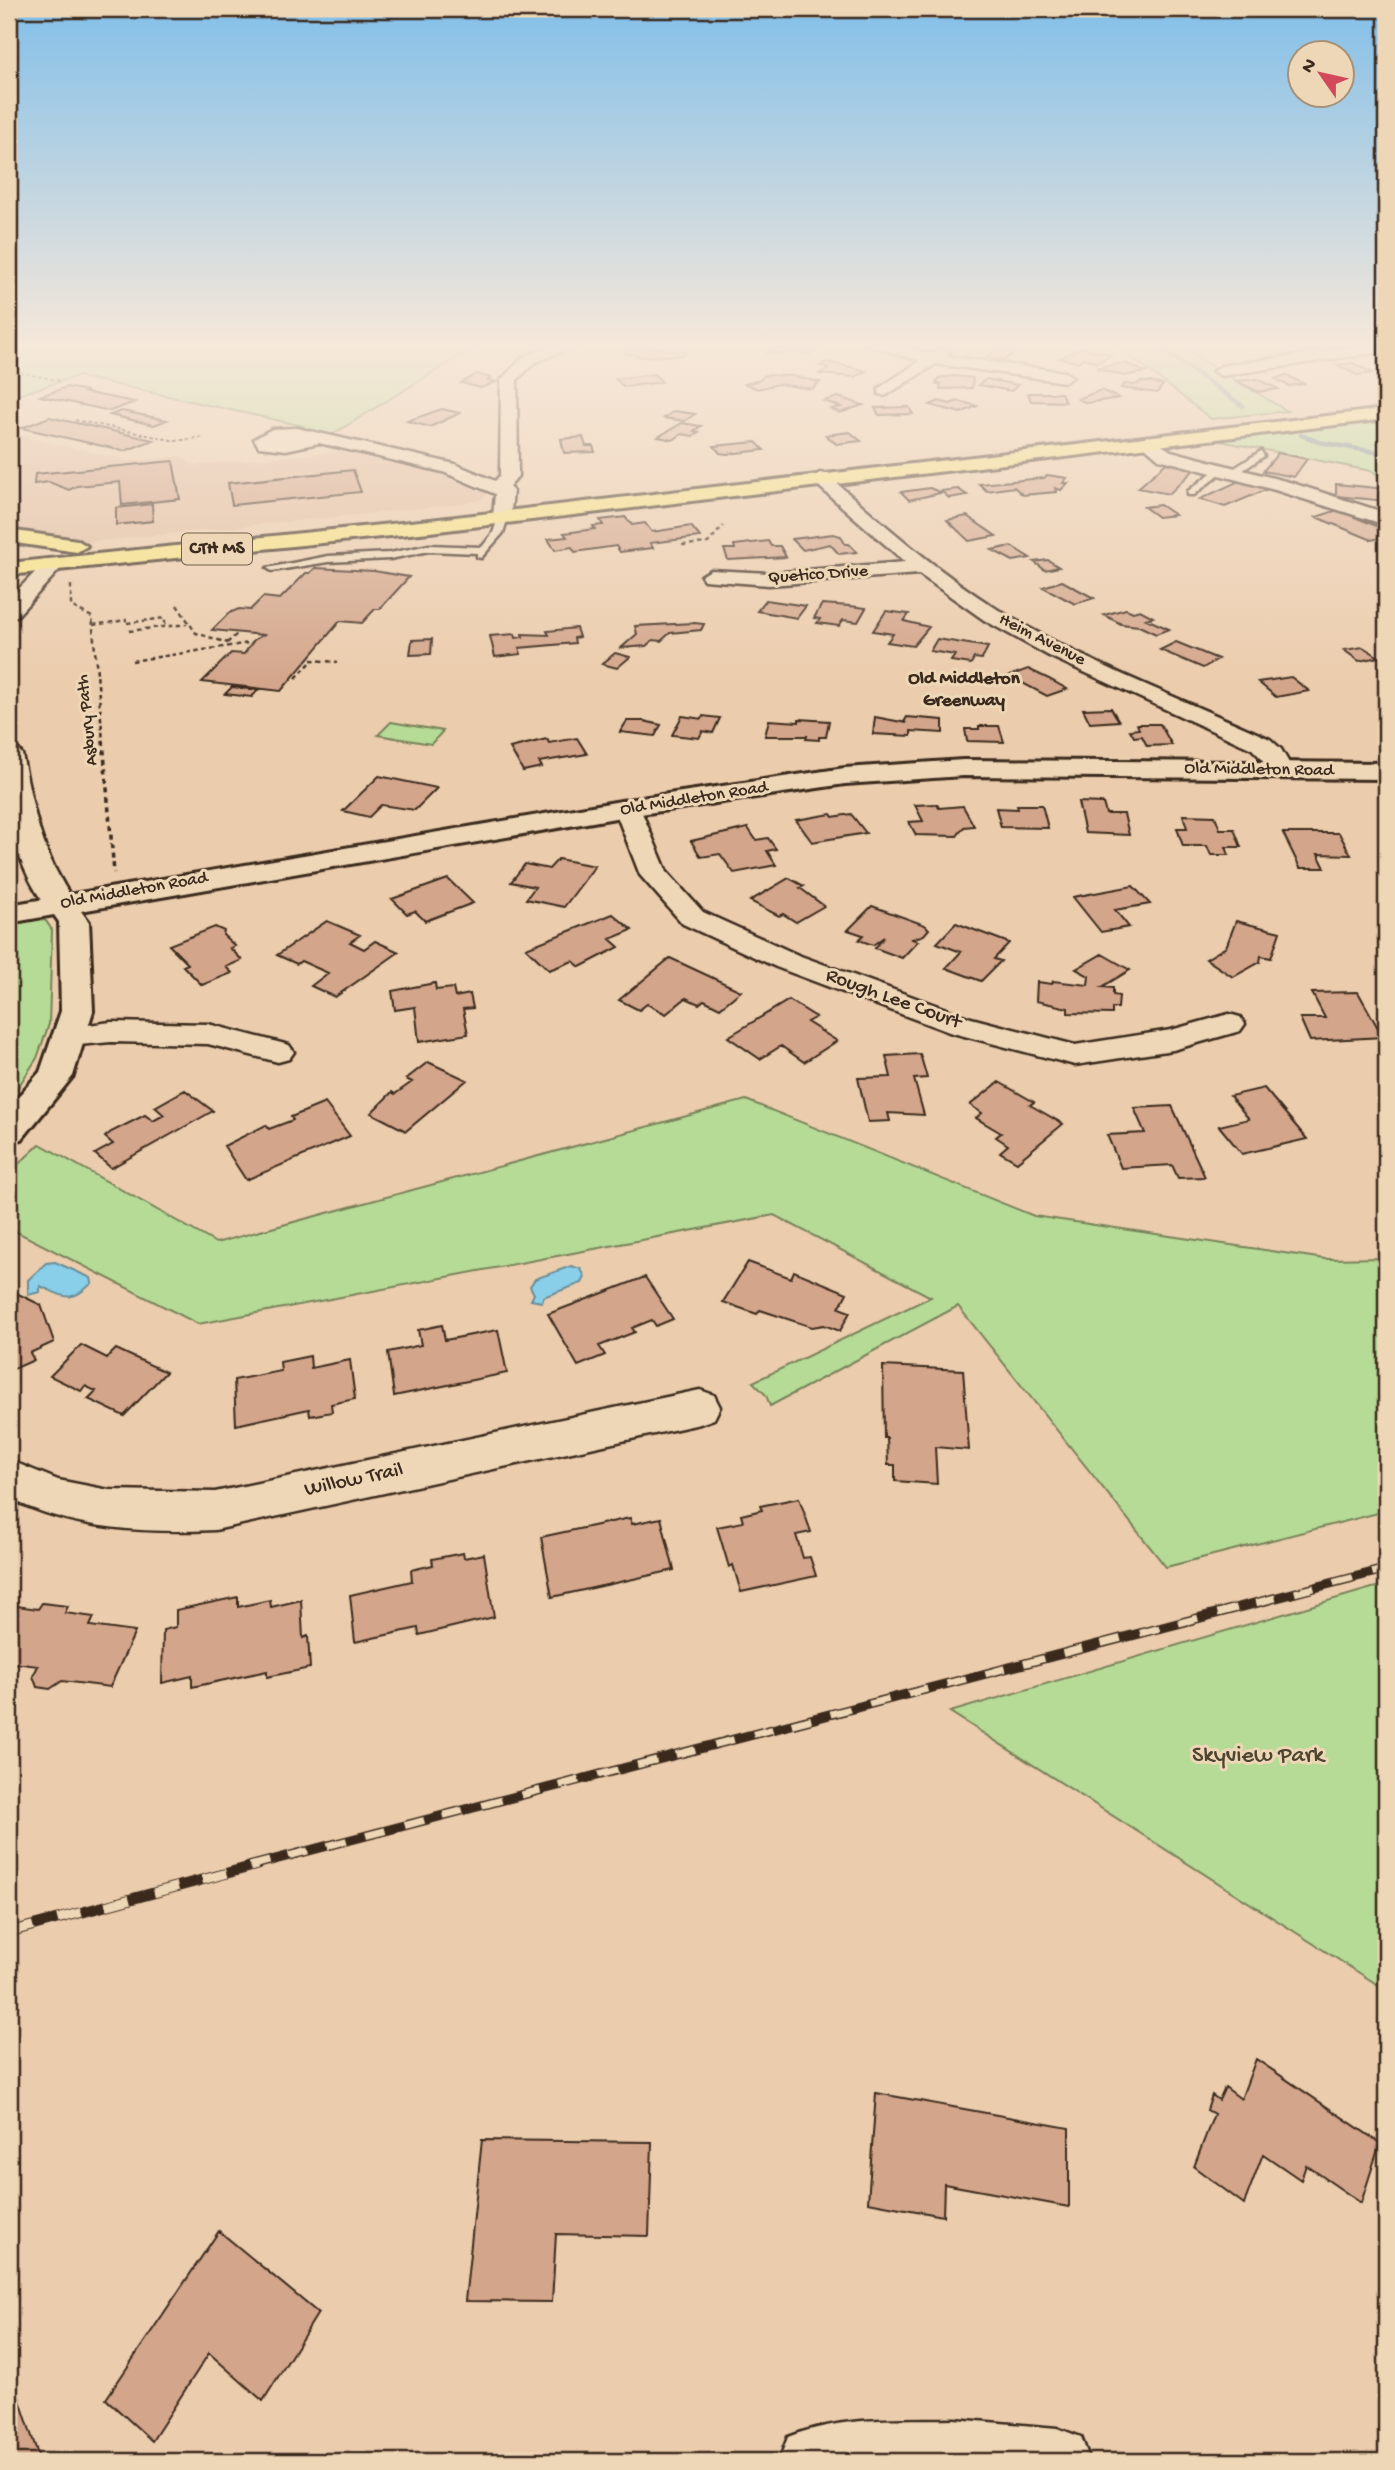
<svg xmlns="http://www.w3.org/2000/svg" width="1395" height="2470" font-family="'Gochi Hand',sans-serif">
  <rect width="100%" height="100%" fill="#ebccac"/>
  <filter id="ink" filterUnits="userSpaceOnUse"><feTurbulence type="fractalNoise" baseFrequency=".0143" numOctaves="2"/><feDisplacementMap in="SourceGraphic" scale="14" xChannelSelector="R" yChannelSelector="G"/><feConvolveMatrix kernelMatrix="1 2 1 2 8 2 1 2 1" color-interpolation-filters="sRGB"/></filter>
  <g filter="url(#ink)">
    <path fill="#e1bd9f" d="M9,433L130,461L182,456L191,465L357,450L427,466L462,478L468,484L489,493L479,500L462,504L100,541L62,544L26,541L9,534Z"/>
    <path fill="#b6db96" stroke="#78825a" stroke-width="2" d="M9,343H481L328,437L297,430L303,426L77,376L9,398Z
      M1114,343H1174L1287,411L1211,419Z
      M1386,418V478L1371,471L1205,438Z
      M391,722L443,731L431,744L378,735Z
      M37,918L46,921L52,930L49,1024L37,1058L9,1101V922Z
      M746,1100L1034,1216L1325,1259L1386,1258V1511L1166,1567L958,1306L770,1406L766,1395L753,1382L931,1297L774,1215L198,1324L9,1228V1173L40,1144L216,1243Z
      M1386,1585V1990L950,1712L1372,1588Z"/>
    <path fill="#89cfea" stroke="#6a8d98" stroke-width="2" d="M55,1262L91,1278L92,1283C70,1304 66,1297 40,1286V1292L28,1295V1280L46,1263Z
      M571,1266L581,1269L585,1277L582,1283L543,1297L542,1302L531,1300L534,1294L530,1286L535,1279Z"/>
    <g fill="none" stroke-linecap="round" stroke-linejoin="round">
      <path stroke="#6a8d98" stroke-width="4.5" d="M1153,343L1243,406
        M1301,435L1319,442L1386,454"/>
    </g>
    <path fill="#d3a58a" stroke="#3b2a1e" stroke-width="2" d="M1282,343H1332L1336,345L1298,350Z
      M783,346H803L820,349L809,354L792,351L787,354L765,353Z
      M629,347L665,348V350L686,352L684,355L643,357L626,353Z
      M1081,347L1096,351L1112,354L1098,363L1084,358L1077,362L1060,358Z
      M1002,348L1017,351L1004,360L986,357Z
      M827,362L863,370L866,371L855,377L818,374L827,370L828,367L820,366Z
      M1125,363L1146,372L1124,376L1096,368Z
      M1353,363L1370,372L1373,373L1357,375L1337,365Z
      M477,374L491,378L488,380L496,382L481,388L461,383Z
      M654,374L662,382L624,387L616,379Z
      M765,375L792,376L820,382L812,389L778,384L758,389L745,384L760,380Z
      M1286,375L1304,384L1289,386L1275,379Z
      M954,376L973,378L972,388L940,389L941,384H936L938,378Z
      M986,379L1018,385L1011,391L978,385Z
      M1257,379L1278,389L1258,392L1236,381Z
      M1140,382H1150L1163,385L1157,393L1121,388L1125,384L1135,385Z
      M67,387L87,391L83,392L135,402L110,411L40,396Z
      M1101,390L1119,398L1087,403L1078,399Z
      M1028,393H1061L1065,402L1031,401Z
      M838,397L863,405L840,413L831,409L841,407L824,401Z
      M939,401L950,404L958,401L977,406L961,413L930,405Z
      M909,407L913,414L879,415L875,408Z
      M442,409L460,413L430,427L407,421Z
      M122,411L167,420L154,425L110,415Z
      M674,411L695,414L685,421L664,418Z
      M49,417L153,440L125,451L22,428Z
      M682,423L701,426L694,431L699,432L693,436L682,434L673,440L658,437Z
      M850,432L861,441L836,444L826,435Z
      M583,437L586,446H593L595,452L564,453L561,439Z
      M756,442L764,450L727,454L720,453L714,446Z
      M1278,453L1307,459L1294,477L1263,471Z
      M173,461L180,499L122,505L120,482L77,486L69,490L49,482L34,484L35,474Z
      M1166,463L1196,468L1169,494L1138,488Z
      M353,470L361,492L232,505L228,483Z
      M1047,475L1067,478L1063,483H1068L1061,490L1055,488L1056,492L1023,495L1014,487L987,491L979,484L1044,478Z
      M1239,481L1268,489L1225,507L1200,499Z
      M1336,484L1386,489V501L1336,496Z
      M930,488L941,493L909,500L901,492Z
      M958,489L967,495L949,498L941,491Z
      M152,504L153,521L116,525V508Z
      M1160,505L1175,515L1158,517L1144,507Z
      M1338,510L1386,530V536L1372,540L1316,517Z
      M967,516L996,536L969,541L947,520Z
      M625,517L632,525L645,523L652,532L691,526L700,537L650,543L653,548L620,552L616,546L575,552L572,547L555,550L548,539L567,537L564,533L595,529L593,526L603,525L600,520Z
      M833,534L841,536L845,544H849L857,552L839,554L830,544L803,550L792,539Z
      M768,541L771,546H780L786,557L728,560L724,549H735L734,545Z
      M1011,546L1030,558L1013,561L992,550Z
      M1048,560L1059,567L1045,570L1034,562Z
      M315,568L374,571L409,577L380,609H375L362,623L340,621L281,691L202,682L231,653L244,654L254,640L263,635L212,630L229,613L239,609L250,610L263,597L280,599L306,573H310Z
      M1062,581L1094,598L1075,604L1043,587Z
      M766,600L806,606L797,618L757,611Z
      M822,604L850,606L866,608L858,622L843,620L839,626L817,623L820,619L814,618Z
      M1126,609L1133,612L1140,610L1153,617L1146,619L1169,629L1156,634L1139,626L1121,624L1104,615Z
      M886,611L909,614L904,621L929,627L913,646L887,642L893,634L873,631Z
      M694,623L704,624L701,630L670,633L661,641L653,640L646,646L621,648L637,634L635,626Z
      M576,628L579,637L574,638L575,643L519,648L521,654L495,657L490,636L515,634L516,638L523,637L522,634L549,635L547,631Z
      M432,639L431,654L410,655L412,640Z
      M937,639L988,647L982,659L974,658L971,664L951,661L955,655L930,651Z
      M1176,642L1218,659L1203,668L1160,650Z
      M1363,647L1379,657L1359,661L1344,650Z
      M615,653L630,657L617,668L602,664Z
      M1028,669L1049,679L1067,689L1047,696L1009,676Z
      M1291,677L1309,691L1276,697L1258,682Z
      M232,687L258,690L252,697L225,694Z
      M1111,708L1119,721L1090,723L1083,709Z
      M682,716L702,719L703,716L720,718L713,733L703,731L699,738L672,735Z
      M875,717L907,723L904,722L907,717L943,720V733L911,731V736L873,734Z
      M799,719L829,721L826,737H819V740L806,739L807,736H765L769,720L799,722Z
      M627,721H644L661,725L655,736L620,732Z
      M1137,724H1160L1172,745L1147,746L1142,736L1134,737L1130,730L1139,729Z
      M979,726H999L1004,742L967,741L965,729H979Z
      M577,738L587,754L539,762L542,767L523,771L510,748L547,739L549,743Z
      M379,776L437,788L415,810L381,805L369,817L343,811Z
      M1078,802L1103,803L1106,814H1124L1129,835L1085,833Z
      M937,804L939,808L963,806L974,826L964,827L957,836L916,835L909,822L923,821L915,805Z
      M1017,805H1042L1048,828L1001,827L996,808L1018,809Z
      M831,814L833,817L851,814L866,833L812,842L796,820Z
      M1183,815L1215,816L1220,829H1234L1241,847H1226L1229,855H1211L1207,846H1183L1177,828H1187Z
      M748,828L756,840L768,838L776,849L767,851L776,865L734,873L720,854L701,857L691,841Z
      M1283,833H1339L1351,855L1318,854L1325,868H1300Z
      M558,859L595,866L564,907L526,899L535,887L511,882L525,864L549,869Z
      M789,878L804,886L800,888L824,906L796,922L783,914L779,916L750,901Z
      M448,879L473,903L425,921L415,911L407,914L392,899Z
      M1133,886L1150,904L1115,910L1129,927L1101,932L1073,897Z
      M872,906L925,925L929,929L924,935L912,939L918,941L902,958L875,948L884,937L873,945L859,940L863,935L848,930Z
      M613,914L632,930L610,939L619,947L580,967L573,961L549,970L526,948Z
      M327,921L360,935L350,942L364,949L375,941L399,952L335,997L311,986L328,973L301,961L297,964L277,955Z
      M1236,921L1280,932L1271,958L1261,956L1260,962L1233,977L1206,959L1226,947Z
      M956,923L1009,943L994,959L1001,961L981,981L946,968L961,952L937,943Z
      M215,927L224,931L223,935L235,946L230,948L242,960L226,967L232,973L202,985L183,966L188,964L169,945Z
      M1102,954L1130,970L1102,987L1113,988V995L1119,996L1118,1008H1112V1014L1068,1013V1008L1036,1001L1037,982L1052,984L1053,981L1088,985L1089,976L1076,969Z
      M670,958L741,991L720,1008L704,1000L699,1004L686,998L666,1014L647,1004L639,1010L619,1000Z
      M435,983L436,990L453,988L455,997L470,994L473,1008L463,1009L468,1034L419,1042L415,1007L395,1010L392,991Z
      M1358,992L1383,1037L1310,1041L1300,1018H1325L1312,993Z
      M789,1000L816,1017L807,1022L837,1041L804,1062L781,1046L760,1059L728,1037Z
      M920,1054L927,1078L914,1079L924,1115L888,1113L890,1121L868,1122L858,1078L891,1077L886,1056Z
      M428,1062L467,1080L406,1131L371,1113L392,1092L395,1094L412,1082L406,1079Z
      M999,1082L1034,1102L1030,1105L1063,1124L1017,1162L1000,1152L1008,1145L996,1137L1001,1133L976,1118L982,1113L970,1105Z
      M1264,1088L1307,1139L1242,1154L1219,1126L1249,1119L1230,1096Z
      M185,1090L213,1111L111,1168L95,1154L113,1144L105,1137L111,1132L145,1115L153,1121L164,1115L155,1107Z
      M325,1103L350,1136L246,1180L224,1146L266,1125L269,1129L293,1120L291,1117Z
      M1172,1106L1205,1177L1178,1178L1172,1165L1121,1168L1107,1135L1145,1133L1134,1108Z
      M748,1262L791,1278L794,1271L847,1293L839,1308L850,1312L840,1331L824,1325L812,1327L760,1310L757,1314L723,1302Z
      M645,1277L673,1319L656,1326L652,1320L632,1328L635,1332L599,1346L605,1355L578,1366L548,1314Z
      M12,1291L41,1305L54,1342L30,1353L34,1360L9,1371V1292Z
      M442,1325L445,1340L498,1330L507,1373L394,1396L388,1352L421,1345L418,1330Z
      M81,1345L107,1358L116,1349L166,1372L124,1416L88,1399L96,1391L85,1386L81,1391L50,1376Z
      M310,1356L311,1368L350,1360L355,1399L331,1404L332,1412L310,1416L309,1409L236,1425L234,1380L281,1371L280,1362Z
      M883,1366L963,1370L969,1450L935,1447L937,1484L895,1481V1465H888L887,1438H884Z
      M799,1498L811,1532L796,1535L803,1558L810,1557L816,1576L741,1592L733,1565L729,1567L717,1527L743,1522L741,1515L762,1510L760,1506Z
      M630,1518L632,1524L661,1518L674,1570L552,1597L541,1537Z
      M463,1553L464,1558L484,1554L494,1617L419,1635L418,1628L355,1642L350,1595L412,1581L411,1570L433,1565L432,1559Z
      M238,1597V1607L270,1600L271,1607L301,1600L303,1638L308,1636L310,1668L267,1677V1671L192,1687V1676L162,1683L163,1630L176,1627V1610Z
      M42,1603L68,1606L65,1613L94,1617L90,1626L135,1632L110,1687L62,1681L50,1689L37,1687L33,1676L38,1666L15,1663L9,1675V1607L10,1605L38,1609Z
      M1256,2059L1380,2143L1361,2203L1306,2165L1301,2180L1263,2154L1244,2204L1194,2167L1214,2114L1207,2110L1212,2095L1219,2100L1225,2087L1241,2099Z
      M876,2093L1069,2128V2207L944,2184L943,2216L868,2202Z
      M482,2140L652,2142L649,2236L556,2234L552,2302L465,2301Z
      M219,2231L318,2313L263,2401L209,2353L152,2441L106,2399Z
      M11,2373L40,2461H9Z"/>
    <g fill="none" stroke-linecap="round" stroke-linejoin="round">
      <g stroke="#3b2a1e" stroke-width="5">
        <path id="service" d="M1261,451L1264,456L1236,475H1230V471Z
          M1219,467L1222,472L1194,495H1188V491Z
          M499,515L508,517L503,533L481,558L477,557V553L429,551L390,559L328,562L272,571L267,568L328,556L390,553L429,545L482,547L493,533Z"/>
      </g>
      <g stroke="#3b2a1e" stroke-width="5">
        <path id="minor" d="M558,343H582L534,363L517,380L518,476L509,487L513,491L510,521H496L493,517L495,494L443,472L319,443L286,450L259,447L254,439L272,429L297,428L455,464L495,481L500,475L501,380L523,357Z
          M863,343H889L930,354L942,348L950,353L947,356L1065,372L1073,377L1065,382L936,364L885,396L879,394V388L920,361Z
          M1375,344L1380,346V352L1221,376L1213,371L1221,366Z
          M1147,436L1171,451L1289,482L1386,513V525L1275,490L1159,459L1138,441Z
          M820,473L826,474C881,522 935,570 997,609C1082,662 1178,697 1270,739L1281,749L1293,770L1289,775H1271L1261,758L1252,749L1049,656L984,620L919,574L769,585L704,580L701,576L711,570L769,573L905,562L814,482L811,478Z
          M53,559L60,561L63,565L60,569L17,616L9,617V599L46,561Z
          M9,746L18,749L22,754C35,816 40,851 76,904L72,910C65,912 58,914 51,909C31,894 12,841 9,817C6,795 8,769 9,746Z
          M627,800L636,802L640,808L667,872L703,912L798,955L971,1018L1075,1045L1171,1030L1229,1014L1240,1017L1245,1024L1240,1031L1173,1050L1075,1065L949,1032L776,967L683,924L640,875L614,808L618,802Z
          M111,1022L208,1024L289,1045L294,1052L289,1059L278,1062L208,1044L111,1042L68,1046L57,1043L52,1036L57,1029Z
          M700,1390L714,1395L720,1407L714,1419L700,1424L215,1530C144,1533 74,1530 9,1498V1460L58,1480L109,1490L215,1492Z
          M954,2419L1057,2428L1081,2437L1090,2461H779L788,2437C841,2416 898,2420 954,2419Z"/>
      </g>
      <g stroke="#3b2a1e" stroke-width="6">
        <path id="tertiary" d="M963,760L1386,763V779L963,776L845,784L627,816L81,911L89,922L93,1011L73,1076L22,1139L9,1142V1107L40,1072L61,1011L59,922L54,915L9,923V905L627,800L845,768Z"/>
      </g>
      <g stroke="#3b2a1e" stroke-width="6">
        <path id="primary" d="M1386,409V419L430,532L9,575V563L430,520Z
          M9,530L77,540L87,546L77,552L9,542Z"/>
      </g>
      <path stroke="#3b2a1e" stroke-width="2" stroke-dasharray="3.5 2.5" stroke-linecap="butt" d="M9,370L61,381
        M75,420L176,441L204,437"/>
      <path stroke="#3b2a1e" stroke-width="2.5" stroke-dasharray="4.5 3.5" stroke-linecap="butt" d="M682,545L708,543L723,526
        M71,585V606L92,617L103,741
        M177,605L196,633L228,643
        M127,623L165,618V627
        M93,625L127,620
        M129,631L187,624
        M227,643L237,634
        M311,660L337,662
        M132,661L249,643
        M296,678L312,661"/>
      <path stroke="#3b2a1e" stroke-width="3.5" stroke-dasharray="5 4.5" stroke-linecap="butt" d="M103,740L114,873"/>
      <use href="#service" fill="#eed7b6" fill-rule="evenodd"/>
      <use href="#minor" fill="#eed7b6" fill-rule="evenodd"/>
      <use href="#tertiary" fill="#eed7b6" fill-rule="evenodd"/>
      <use href="#primary" fill="#f6e281" fill-rule="evenodd"/>
      <g stroke="#3b2a1e" stroke-width="10">
        <path id="rail-far1" d="M250,1866L1386,1569"/>
      </g>
      <g stroke="#3b2a1e" stroke-width="11">
        <path id="rail" d="M9,1932L257,1865"/>
      </g>
      <use href="#rail-far1" stroke="#eed7b6" stroke-width="7" stroke-dasharray="20" stroke-linecap="butt"/>
      <use href="#rail" stroke="#eed7b6" stroke-width="9" stroke-dasharray="25" stroke-linecap="butt"/>
    </g>
  </g>
  <linearGradient id="sky" x2="0" y2="1"><stop stop-color="#82bfe9"/><stop offset="0.5" stop-color="#f6e8da"/><stop offset="1" stop-color="#f6e8da" stop-opacity="0"/></linearGradient>
  <rect width="1395" height="689" fill="url(#sky)"/>
  <g text-anchor="middle" dominant-baseline="central" stroke-width="6" stroke-linejoin="round" paint-order="stroke">
    <g font-size="18" fill="#3b2a1e" stroke="#eed7b6">
      <text transform="translate(818 575) rotate(-4)">Quetico Drive</text>
      <text transform="translate(1042 640) rotate(27)">Heim Avenue</text>
      <text transform="translate(88 720) rotate(-96)">Asbury Path</text>
      <text transform="translate(1259 770) rotate(1)">Old Middleton Road</text>
      <text transform="translate(694 799) rotate(-9)">Old Middleton Road</text>
      <text transform="translate(134 891) rotate(-10)">Old Middleton Road</text>
    </g>
    <rect fill="#eed7b6" stroke="#715e4c" stroke-width="2" x="182" y="533.5" width="70" height="31" rx="5"/>
    <g font-size="19" font-weight="bold" fill="#3b2a1e">
      <text x="217" y="549">CTH MS</text>
    </g>
    <g font-size="19" font-weight="bold" fill="#3b2a1e" stroke="#eed7b6">
      <text x="964" y="679">Old Middleton<tspan x="964" dy="22">Greenway</tspan></text>
    </g>
    <g font-size="21" fill="#3b2a1e" stroke="#eed7b6">
      <text transform="translate(893 1000) rotate(20)">Rough Lee Court</text>
      <text transform="translate(354 1481) rotate(-12)">Willow Trail</text>
    </g>
    <g font-size="24" fill="#4d4530" stroke="#eed7b6">
      <text x="1258" y="1756">Skyview Park</text>
    </g>
  </g>
  <rect width="1395" height="2470" fill="none" stroke="#eed7b6" stroke-width="35"/>
  <rect x="18" y="18" width="1360" height="2435" fill="none" stroke="#3b2a1e" stroke-width="2.5" filter="url(#ink)"/>
  <g transform="translate(1321 74) rotate(304)"><circle r="33" fill="#eed7b6" stroke="#a69279" stroke-width="2"/>
  <path d="M0-5L12 26L0 18L-12 26Z" fill="#d1495b"/>
  <text y="-10" font-size="19" font-weight="bold" text-anchor="middle" fill="#3b2a1e">N</text>
  </g>
</svg>
